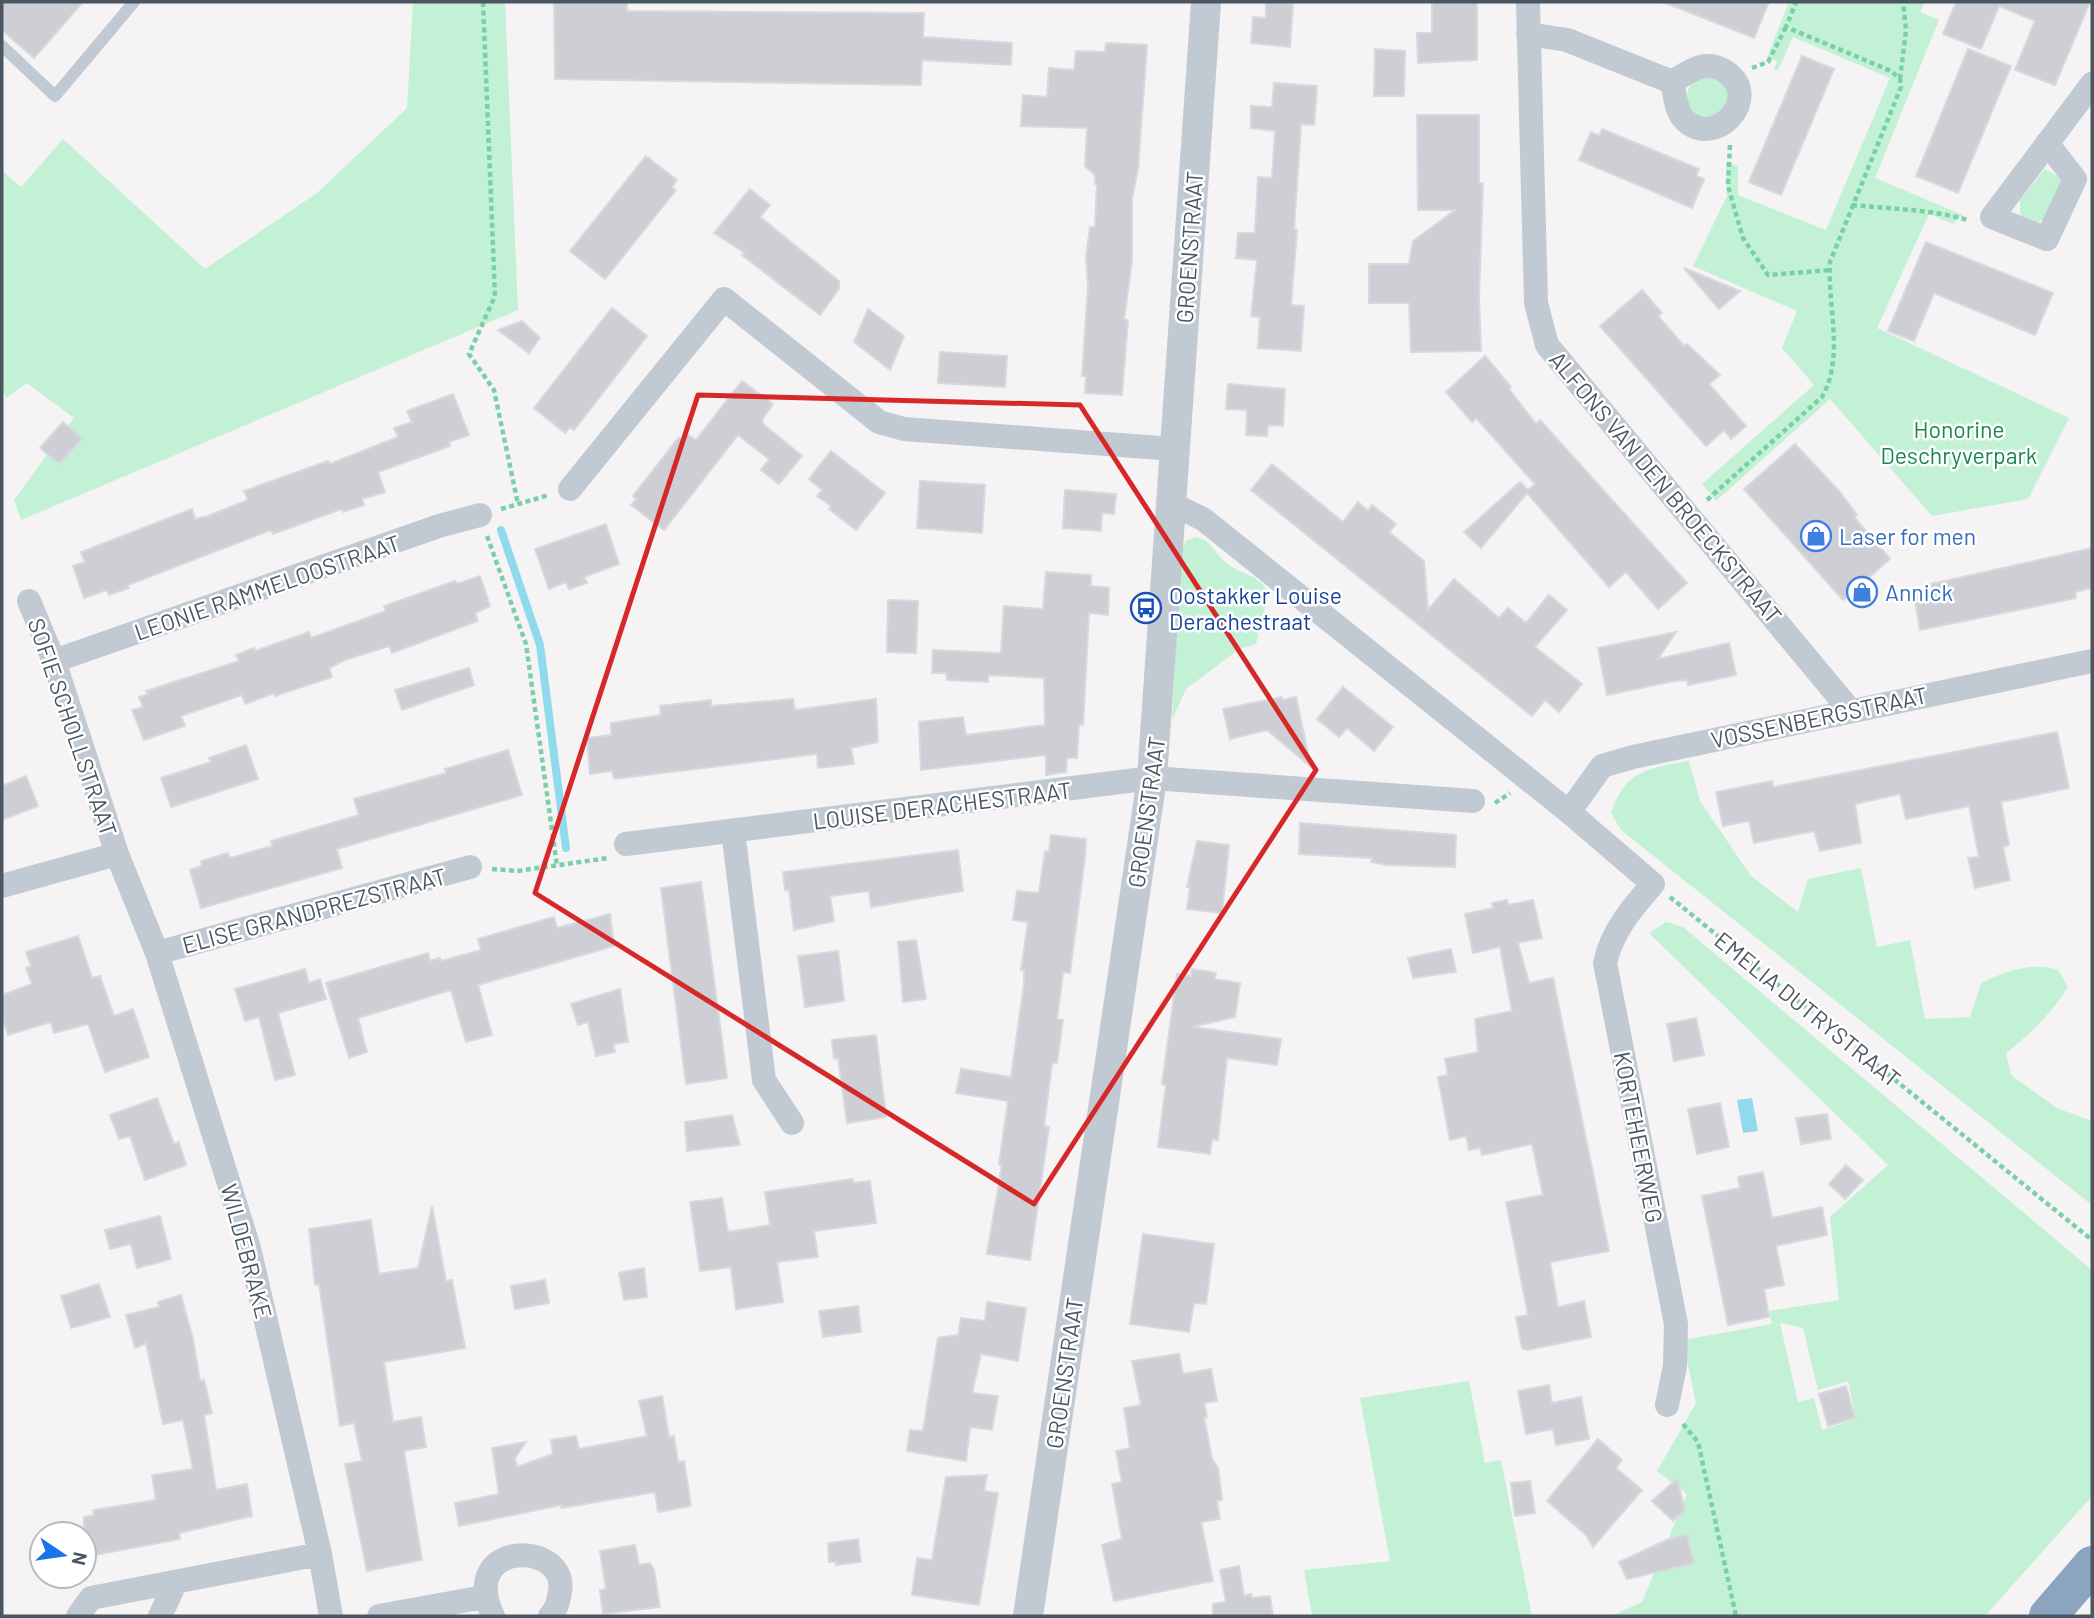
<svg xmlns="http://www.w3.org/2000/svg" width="2094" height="1618" font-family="Barlow,sans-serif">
  <rect width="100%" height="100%" fill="#f5f3f3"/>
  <path fill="#c3f1d5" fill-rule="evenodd" d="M413,2H505L518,310L21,520L14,500L74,418L27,383L6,398L2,387V171L21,187L63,139L205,269L317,193L407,108Z
    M1789,2H1925L1920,12L1939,20L1875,178L1963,215L1953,224L1929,214L1877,328L2069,418L2028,499L1932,516L1830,399L1716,501L1702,484L1814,385L1782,348L1797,311L1693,266L1727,196L1726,162L1738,166V195L1826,230L1890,78L1793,37L1778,70L1774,69L1777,61L1767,57Z
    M1687 97a21 21 0 1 1 42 0a21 21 0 1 1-42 0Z
    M2045,169L2059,177L2061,184L2049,217L2039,222H2028L2020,213V200Z
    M1197,537C1212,542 1214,552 1225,562C1239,575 1263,574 1268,595L1256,644L1239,649L1186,689L1172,720L1180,553L1186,541Z
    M1689,761L1700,801L1751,876L1798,912L1808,879L1861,868L1877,947L1910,940L1925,1019L1970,1017L1981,983C2004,972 2034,961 2058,970L2068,987C2050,1015 2031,1033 2006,1053L2011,1075L2057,1108L2092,1121V1205L1621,830L1611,813C1625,770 1649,768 1689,761Z
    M1666,922L1683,927L1702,943L2092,1270V1496L1985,1616H1611L1642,1602L1687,1494L1657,1471L1696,1403L1683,1340L1772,1324L1769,1311L1839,1300L1830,1217L1888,1165L1649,933ZM1780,1323L1803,1328L1818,1390L1848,1381L1856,1419L1822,1430L1814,1398L1798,1402Z
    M1469,1381L1485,1463L1501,1460L1532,1616H1312L1304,1570L1390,1561L1360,1398Z"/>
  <path fill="#90daee" d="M1752,1098L1758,1131L1743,1133L1737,1100Z"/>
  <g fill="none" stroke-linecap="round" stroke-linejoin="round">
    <path stroke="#90daee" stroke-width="8" d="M501,530L540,645L566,848"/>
  </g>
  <path fill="#cdcfd5" stroke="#d7d9de" stroke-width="2" d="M2,2H83L34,58L2,30Z
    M554,2H627V11L924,13L923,37L1012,43L1011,65L922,60L921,85L555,79Z
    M1266,2L1293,4L1290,47L1251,43L1253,17L1266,18Z
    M1432,2H1477V60L1418,63L1417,33H1432Z
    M1663,2H1769L1754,38Z
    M1956,2H2090L2055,85L2015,70L2035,21L1999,6L1981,49L1943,34Z
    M1106,43L1147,45L1138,169L1132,199V260L1124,320H1128L1122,395L1085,393L1086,376H1082L1088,286L1086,257L1090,227H1095L1097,184H1095V175L1085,166L1087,128L1021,126L1023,95L1047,97L1049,68L1074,70L1076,51L1105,52Z
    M1375,49L1405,51L1404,96H1374Z
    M1968,49L2011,66L1958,193L1916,176Z
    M1802,56L1834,69L1781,195L1749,182Z
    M1274,83L1317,86L1314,125L1301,124L1294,229L1297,230L1291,305L1304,306L1301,351L1258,348L1260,317L1251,316L1257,260L1236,258L1238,233H1255L1258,177L1272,178L1275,131L1251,128V106L1272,107Z
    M1417,115H1479V183H1483L1479,297L1481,351L1411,352L1409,303H1369V264H1409L1413,241L1455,210H1418Z
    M1602,129L1699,169L1696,176L1704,179L1692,208L1579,160L1591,132L1599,136Z
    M646,156L677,180L672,187L676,190L605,279L570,251Z
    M750,189L770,205L760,217L839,281V289L820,315L742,255L745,253L714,233Z
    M1926,242L2053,293L2035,335L1934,293L1914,341L1888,331Z
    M1684,268L1740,291L1719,309Z
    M1642,290L1662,313L1658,316L1684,346L1687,344L1720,375L1709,384L1746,426L1731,439L1724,430L1706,446L1600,326Z
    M612,308L647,336L574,430L570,427L565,433L534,408Z
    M868,309L904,336L890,370L854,342Z
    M522,321L540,338L529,353L498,330Z
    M940,352L1007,356L1005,387L938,383Z
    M1485,356L1511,387L1509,389L1536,424L1540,420L1687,583L1658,609L1626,572L1609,587L1527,493L1481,548L1464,532L1520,482L1528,490L1535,484L1476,418L1472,422L1446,392Z
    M742,381L773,404L762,420L763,424L802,456L779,484L761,470L769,459L738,435L664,530L631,505L636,499L633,496L679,437L682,440L687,434L696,440Z
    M1228,384L1285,389L1283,426L1268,425L1267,436L1246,435L1247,410L1226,409Z
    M453,394L469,435L449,442L450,446L378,472L385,492L362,499L364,505L343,512L342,509L273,534L271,530L128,585L129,588L109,595L107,590L84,598L73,566L85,562L81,552L192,509L195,519L208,516L248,500L244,491L328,461L330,464L398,437L394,428L412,422L407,411Z
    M63,422L82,439L59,464L40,448Z
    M1795,444L1839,491L1857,515L1854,517L1890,559L1843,600L1744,489Z
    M831,451L885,493L856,530L829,509L831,506L817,496L822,490L809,479Z
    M1272,464L1343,522L1358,502L1368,511L1372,505L1396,524L1389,532L1424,561L1428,610L1454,579L1499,618L1508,608L1526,623L1549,595L1567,610L1535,647L1582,684L1559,712L1545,700L1532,716L1251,490Z
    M920,481L985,485L982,533L917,528Z
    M1065,490L1116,494L1114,514L1102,513L1101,531L1063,528Z
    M606,524L619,564L584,577L587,583L569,589L566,582L549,589L535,549Z
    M2092,548V588L2075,592L2076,598L1920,630L1914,595L1933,591L1931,584Z
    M1046,572L1091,575V586L1109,588L1108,615L1089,613L1083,725L1079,724L1077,758H1067L1066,772L1046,775V755L921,770L919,722L963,717L966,735L1045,725L1044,678L988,675V682L947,680L946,673H932L933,650L1001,653L1004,606L1043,609Z
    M480,576L490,606L475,613L478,621L392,653L389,646L345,660L329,668L332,677L275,696L274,693L245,704L242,695L181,716L185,726L144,740L132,710L143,707L139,697L148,694L146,691L239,661L236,655L254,648L255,651L309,632L311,638L386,611L384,606L455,581L457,584Z
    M888,600L918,601L916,653L887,652Z
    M1676,632L1658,659L1729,643L1736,675L1688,685L1687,680L1674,681L1607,695L1598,648Z
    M469,668L474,685L402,710L395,690Z
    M1343,687L1393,727L1374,751L1347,728L1339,737L1317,719Z
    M1282,697V700L1296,697L1311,767L1267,730L1230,739L1223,709Z
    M793,699L795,710L876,699L878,742L851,748L854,764L818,768L817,754L614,779L612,771L590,774L587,738L611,735V723L661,715L660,706L711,700V706Z
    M2057,732L2069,788L2001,802L2009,845L2003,847L2010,880L1975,888L1968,858L1979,857L1969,806L1906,819L1900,794L1855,804L1861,843L1820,851L1814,831L1754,843L1749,821L1723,826L1716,792L1772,781L1773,787Z
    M246,745L258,779L171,807L161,778L211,762L209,758Z
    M508,750L522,795L337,849L342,868L201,908L190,870L202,866L201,861L228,853L230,858L272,846L271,841L359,815L354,799L446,773L445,769Z
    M26,776L38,806L2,820V786Z
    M1300,823L1456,835L1455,867L1387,865L1371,862L1372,858L1299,854Z
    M1051,835L1086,839L1085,857L1070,973L1063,972L1057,1019L1063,1020L1057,1063H1052L1050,1079L1044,1126L1049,1127L1030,1260L987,1254L1002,1165L999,1164L1008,1101L956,1093L961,1069L1011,1077L1024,984V970H1021L1028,922L1013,920L1017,891L1039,893L1045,851L1049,852Z
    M1197,841L1229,845L1222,913L1187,909L1190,887H1187Z
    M958,850L963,891L871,907L869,891L830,896L834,921L794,930L789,890H785L783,872Z
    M701,882L727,1078L686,1084L661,888Z
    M1507,900L1508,905L1533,900L1542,938L1518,943L1529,983L1553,978L1609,1251L1550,1262L1558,1307L1584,1301L1591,1337L1527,1350L1522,1348L1516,1317L1528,1315L1506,1202L1543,1195L1532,1144L1482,1155L1480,1148L1469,1150L1466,1136L1450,1140L1438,1077L1448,1075L1445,1059L1478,1052L1475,1019L1512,1011L1500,947L1473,953L1465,914L1493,908L1492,903Z
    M610,914L614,946L478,985L492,1035L466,1042L451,990L358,1018L367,1052L349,1058L326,983L428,953L430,961L440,958L441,961L481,950L478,939L554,917L557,928Z
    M78,936L92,978L100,976L114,1016L133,1009L149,1057L105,1072L88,1024L54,1033L51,1022L8,1035L2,1016V995L32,984L26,968L31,966L26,952Z
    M916,940L926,999L903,1002L898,942Z
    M1451,949L1456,972L1413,978L1408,958Z
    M838,951L844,1001L805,1007L798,956Z
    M305,969L309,983L320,979L326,999L278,1013L295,1075L275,1080L259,1017L245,1021L235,989Z
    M1192,969L1216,973L1214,979L1240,983L1235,1017L1192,1027L1281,1039L1277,1065L1227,1058L1218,1140L1212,1139L1210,1154L1158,1147L1166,1085L1162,1084L1177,974L1191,976Z
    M620,989L628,1042L613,1044L615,1052L596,1056L588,1022L578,1025L571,1004Z
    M1696,1018L1704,1055L1674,1061L1667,1024Z
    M876,1035L886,1117L847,1123L838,1058L834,1059L832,1040Z
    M157,1098L174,1144L179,1142L186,1165L145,1180L130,1136L119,1139L110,1115Z
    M1720,1103L1729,1147L1697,1154L1688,1109Z
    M1827,1114L1831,1139L1801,1144L1796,1118Z
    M732,1115L740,1145L687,1151L685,1122Z
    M1846,1165L1863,1180L1845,1199L1829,1184Z
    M1763,1172L1772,1218L1822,1207L1827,1235L1776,1246L1784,1285L1764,1289L1769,1317L1728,1325L1702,1196L1740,1188L1738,1177Z
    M853,1179V1183L870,1181L876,1223L814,1231L818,1257L777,1262L783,1302L736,1309L731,1267L700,1271L690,1202L722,1198L728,1232L770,1225L765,1192Z
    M432,1206L446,1281L452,1280L465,1348L384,1362L393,1422L421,1417L426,1447L404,1451L422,1560L367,1571L345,1464L362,1461L354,1423L340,1426L319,1284L315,1285L309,1229L371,1220L379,1274L418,1268Z
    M160,1216L171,1259L137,1268L131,1244L110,1249L105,1230Z
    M1143,1234L1214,1244L1206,1304L1194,1303L1189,1332L1130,1324Z
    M644,1268L647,1297L624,1300L619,1273Z
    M545,1280L549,1303L515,1309L511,1286Z
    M99,1284L110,1317L71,1328L61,1296Z
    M181,1295L193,1339L200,1381L204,1380L212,1413L204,1415L216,1490L247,1484L252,1516L179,1533L180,1539L84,1557V1517L94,1515L93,1510L156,1500L152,1475L193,1469L183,1420L163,1424L146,1343L135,1348L126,1315L159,1307L158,1302Z
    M987,1302L1026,1308L1018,1361L981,1354L972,1393L998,1396L992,1430L970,1427L966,1461L907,1451L910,1430L923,1431L938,1338L958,1335L961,1318L985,1321Z
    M858,1306L861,1332L823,1337L819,1311Z
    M1179,1354L1183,1374L1211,1369L1217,1401L1204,1403L1207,1417H1204L1212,1459L1218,1468L1222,1500L1217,1501L1220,1519L1201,1522L1213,1581L1114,1601L1102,1545L1122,1539L1112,1484L1122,1482L1116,1451L1130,1448L1124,1408L1141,1405L1132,1361Z
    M1549,1385L1552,1403L1581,1397L1589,1439L1556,1445L1553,1429L1526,1434L1518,1391Z
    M1846,1386L1855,1418L1828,1426L1819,1394Z
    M662,1396L669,1437L674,1436L678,1462L684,1461L691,1506L658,1512L655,1492L561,1508V1505L459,1526L455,1503L499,1494L492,1448L526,1442L515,1458L517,1467L553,1454L551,1440L576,1436L579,1449L647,1436L639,1401Z
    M1598,1439L1622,1460L1616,1468L1642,1490L1593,1547L1586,1535L1547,1501Z
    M987,1475L984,1491L998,1493L979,1605L912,1595L917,1558L932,1560L946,1477Z
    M1677,1479L1685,1510L1673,1521L1652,1501Z
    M1530,1481L1535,1513L1515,1516L1511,1483Z
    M1687,1534L1694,1563L1627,1579L1619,1562L1667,1540Z
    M858,1539L861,1562L836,1565V1562H829L828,1543Z
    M635,1545L639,1565L650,1563L654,1570L660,1607L603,1614L600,1590L606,1589L600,1551Z
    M1239,1566L1244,1596L1251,1594L1252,1598L1270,1596L1273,1616H1213V1604L1226,1602L1220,1570Z"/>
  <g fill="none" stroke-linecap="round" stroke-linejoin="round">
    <path stroke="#7ad0a6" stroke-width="4.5" stroke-dasharray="5 3.5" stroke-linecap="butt" d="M483,2L495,296L469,354L494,390L518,504
      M1752,68L1768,62L1786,27
      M1900,79L1906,30L1903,2
      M1730,145L1728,186L1743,238L1768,275L1830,270
      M1852,205C1892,209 1929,209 1968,220
      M1707,500L1822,397C1845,357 1827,305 1830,262L1901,87L1900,79L1891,71L1786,27L1796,2
      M501,509L549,495
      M487,536L526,644L557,866
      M1495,803L1510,793
      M492,869L517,871L608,858
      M1670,897L2092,1240
      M1683,1424L1698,1442L1736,1616"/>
    <path stroke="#c1cad2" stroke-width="12" d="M2,46L55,96L134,2"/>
    <path stroke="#c1cad2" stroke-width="24" d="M1528,2L1536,303L1547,345L1849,709
      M1528,34L1567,40L1672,82C1675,93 1675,108 1683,118C1713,152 1764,98 1726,72C1706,58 1690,71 1672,82
      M2047,143L2075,179L2047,239L1992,217L2092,84
      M570,489L724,299L879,422L904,429L1174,449
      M1170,503L1203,519L1569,812L1653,884C1632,908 1612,931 1605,963L1676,1324L1675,1366L1667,1405
      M29,601L54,661L117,854L157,953L249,1248L320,1554L331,1616
      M54,661L439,526L480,515
      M1569,812L1602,766L1633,757L2092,661
      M733,831L764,1080L792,1123
      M626,844L1152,778L1473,801
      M2,886L117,854
      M157,953L470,867
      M78,1616L91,1598L320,1554
      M160,1616L175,1584
      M379,1616L484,1597
      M493,1616C457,1539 569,1540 560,1592C558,1602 557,1609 550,1616"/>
    <path stroke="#c1cad2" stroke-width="30" d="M1028,1616L1152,778L1206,2"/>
    <path stroke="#8ba5c1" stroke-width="38" d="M2048,1616L2092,1565"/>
  </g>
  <path fill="none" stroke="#d62828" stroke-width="5" stroke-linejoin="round" d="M698,395L1080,405L1316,770L1034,1204L535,893Z"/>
  <defs>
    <g id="shop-ring" transform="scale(1.575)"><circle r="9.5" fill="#fff" stroke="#3f7fe0" stroke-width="1.5"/><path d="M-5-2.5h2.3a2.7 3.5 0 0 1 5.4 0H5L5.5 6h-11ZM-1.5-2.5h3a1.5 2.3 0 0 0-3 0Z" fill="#3f7fe0"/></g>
    <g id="bus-ring" transform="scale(1.575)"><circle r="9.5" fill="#fff" stroke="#1a4fb4" stroke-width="1.5"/><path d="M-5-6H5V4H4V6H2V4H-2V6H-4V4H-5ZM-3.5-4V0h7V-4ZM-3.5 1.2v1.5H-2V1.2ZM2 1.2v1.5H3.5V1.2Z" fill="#1a4fb4"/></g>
  </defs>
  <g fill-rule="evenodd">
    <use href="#shop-ring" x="1816" y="536"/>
    <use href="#shop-ring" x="1862" y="592"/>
    <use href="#bus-ring" x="1146" y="608"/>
  </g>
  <g text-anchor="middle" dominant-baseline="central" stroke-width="5" stroke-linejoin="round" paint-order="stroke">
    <g font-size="23" fill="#4a5661" stroke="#fff">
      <text transform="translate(1189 247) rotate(-86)">GROENSTRAAT</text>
      <text transform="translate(1666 487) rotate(50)">ALFONS VAN DEN BROECKSTRAAT</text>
      <text transform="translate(267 587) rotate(-19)">LEONIE RAMMELOOSTRAAT</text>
      <text transform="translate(1819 717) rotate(-12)">VOSSENBERGSTRAAT</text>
      <text transform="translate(73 727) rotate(71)">SOFIE SCHOLLSTRAAT</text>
      <text transform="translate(942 805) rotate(-7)">LOUISE DERACHESTRAAT</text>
      <text transform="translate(1146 812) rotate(-82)">GROENSTRAAT</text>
      <text transform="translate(314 910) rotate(-15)">ELISE GRANDPREZSTRAAT</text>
      <text transform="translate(1808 1009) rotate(39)">EMELIA DUTRYSTRAAT</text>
      <text transform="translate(1639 1137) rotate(79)">KORTEHEERWEG</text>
      <text transform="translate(247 1251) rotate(75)">WILDEBRAKE</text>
      <text transform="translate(1064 1373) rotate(-82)">GROENSTRAAT</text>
    </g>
    <g font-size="23" fill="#17864f" stroke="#fff">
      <text x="1959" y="429">Honorine<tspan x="1959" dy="26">Deschryverpark</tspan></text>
    </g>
    <g font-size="23" fill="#366cbe" stroke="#fff" text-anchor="start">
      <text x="1839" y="536">Laser for men</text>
      <text x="1885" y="592">Annick</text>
    </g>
    <g font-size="23" fill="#164399" stroke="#fff" text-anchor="start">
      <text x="1169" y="595">Oostakker Louise<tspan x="1169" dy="26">Derachestraat</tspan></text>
    </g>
  </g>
  <rect width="2094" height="1618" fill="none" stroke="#4a5661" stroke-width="7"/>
  <g transform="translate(63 1555) rotate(103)"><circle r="33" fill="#ffffff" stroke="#b7bbc0" stroke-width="2"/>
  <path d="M0-5L12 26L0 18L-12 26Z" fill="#1a73e8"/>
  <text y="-10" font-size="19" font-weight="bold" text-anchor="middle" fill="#4a5661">N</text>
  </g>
</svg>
